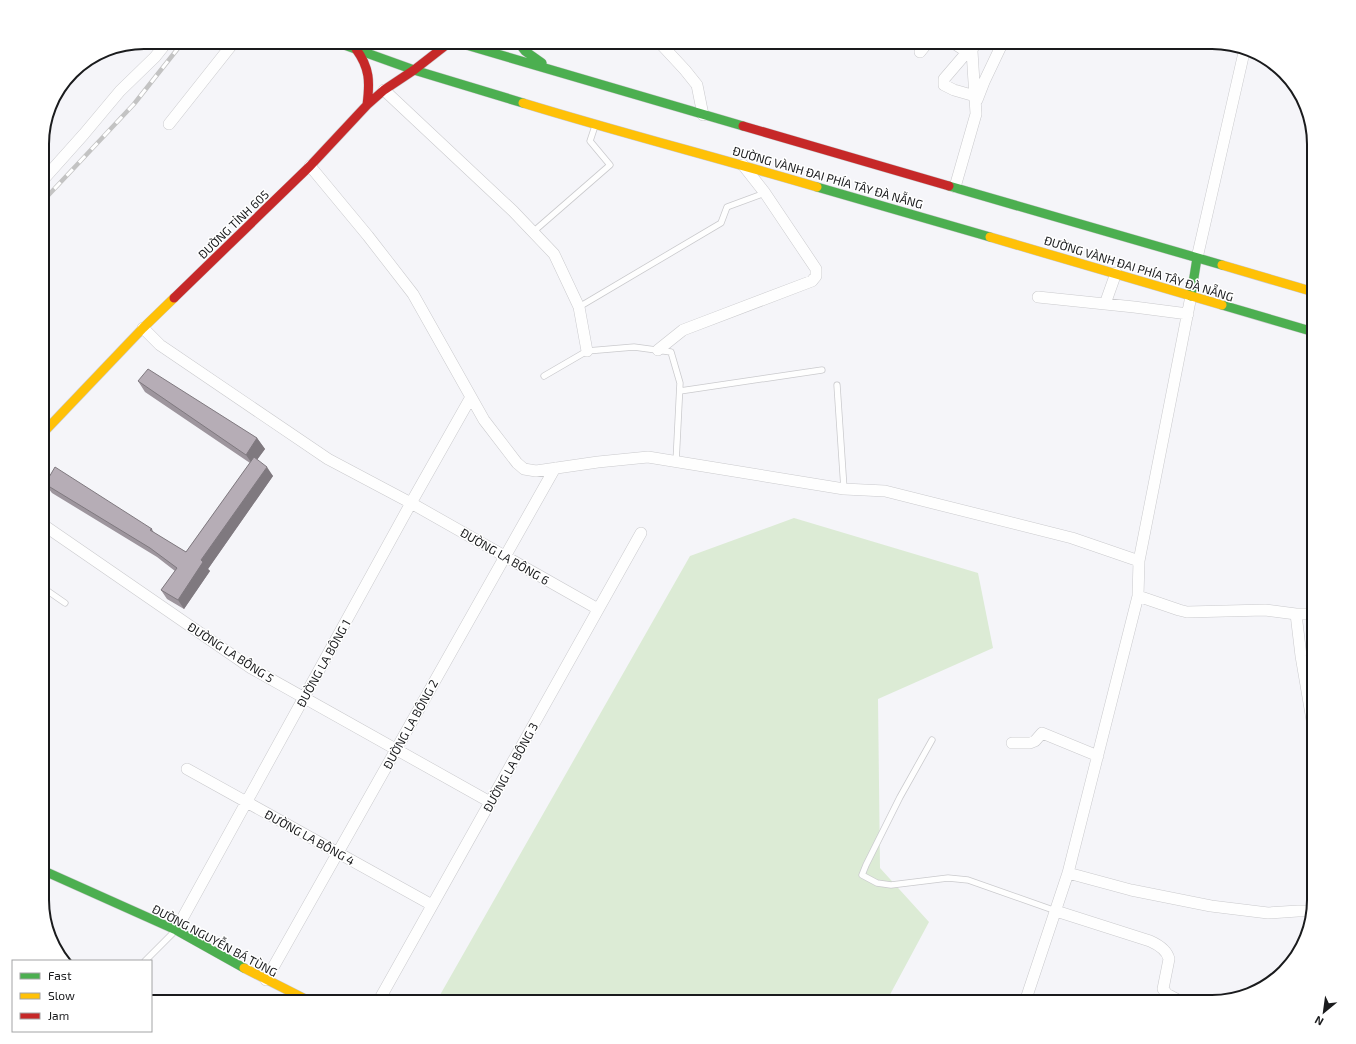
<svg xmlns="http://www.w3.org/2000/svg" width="1356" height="1044" font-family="'Exo 2',sans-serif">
  <rect width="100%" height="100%" fill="#f5f5f9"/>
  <path fill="#dcebd5" d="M794,518L978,573L993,648L878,699L880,868L929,922L886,1002H436L690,556Z"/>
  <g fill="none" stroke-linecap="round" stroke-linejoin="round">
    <g stroke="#cacacd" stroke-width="7">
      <path id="lane" d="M533,232L610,165L590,141L595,126
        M579,307L721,223L727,207L765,193
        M544,376L587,351L634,347L671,352L680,383L676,462
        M837,385L844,489
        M680,391L822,370
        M42,587L65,603
        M932,740L900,797L866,865L862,875L877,883L891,885L948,878L968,880L1056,911
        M145,961L174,932"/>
    </g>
    <g stroke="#cacacd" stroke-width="12">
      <path id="street" d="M659,42L685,70L697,85L703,115
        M952,42L967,52
        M974,44L944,79V85L954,90L975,96
        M920,52L928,42
        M384,90L513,211L554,254L579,307L587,351
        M977,100L984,82L1003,42
        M169,124L234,42
        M310,166L368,236L413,294L484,420L517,463L524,469L536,471L598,462L648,457L844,489L885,491L1072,538L1139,561
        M42,181L84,134L120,91L155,57L167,42
        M955,187L976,114L972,51L974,44
        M1197,258L1245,48
        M1038,297L1134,307L1188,314
        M1105,304L1116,273
        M143,328L160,345L328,459L411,503L598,609
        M658,350L683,330L812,281L816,276V269L765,193L743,165
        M42,524L251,668L490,802
        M1138,596L1179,610L1187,612L1265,610L1296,614L1301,656L1314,732
        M1296,614H1314
        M1012,743H1030L1035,741L1042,733L1098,756
        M187,769L432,905
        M1068,873L1131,890L1211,906L1268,913L1298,911H1308L1313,909
        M1056,911L1150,941C1159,945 1167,950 1169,959L1163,989L1167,994L1182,1002
        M176,930L411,503L471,397
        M266,980L555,468
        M378,1002L641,533
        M1025,1002L1068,873L1138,596L1139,561L1191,296"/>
    </g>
    <g stroke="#cacacd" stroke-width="10">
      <path id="fast" d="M336,42L414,70L523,103
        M456,42L743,126
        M518,42L525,51L542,63
        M949,186L1222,265
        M817,187L990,237
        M1191,296L1197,258
        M1222,305L1314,332
        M42,870L176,930L244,968"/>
    </g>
    <g stroke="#cacacd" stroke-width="10">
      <path id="slow" d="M523,103C621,133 719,158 817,187
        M990,237L1222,305
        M1222,265L1314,292
        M42,434L143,328L174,298
        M244,968L311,1002"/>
    </g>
    <g stroke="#cacacd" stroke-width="10">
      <path id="jam" d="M356,49C370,68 370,82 367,105
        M743,126L949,186
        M174,298L310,166L367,105L384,90L414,70L450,42"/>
    </g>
    <use href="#lane" stroke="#fefefe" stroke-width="5.5"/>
    <use href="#street" stroke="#fefefe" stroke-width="11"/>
    <use href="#fast" stroke="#4caf50" stroke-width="9"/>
    <use href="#slow" stroke="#ffc107" stroke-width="9"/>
    <use href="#jam" stroke="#c62828" stroke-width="9"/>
    <g stroke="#c3c3c3" stroke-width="4.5">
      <path id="rail" d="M42,202L134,104L183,42"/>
    </g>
    <use href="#rail" stroke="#fff" stroke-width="3" stroke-dasharray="9" stroke-linecap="butt"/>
  </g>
  <path fill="#9d959d" d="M138,381L257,438L265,449L257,460L273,476L208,569L210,571L184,609L167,599L161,590L175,571L157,557L52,493L45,484L152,529L154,533L186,552L250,463L145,392Z"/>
  <path fill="#7f797f" d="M257,438L265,449L253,465L246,455Z
    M267,467L273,476L208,569L210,571L184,609L178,600L201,560Z"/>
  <path fill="#b6adb6" stroke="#7f797f" d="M148,369L257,438L246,455L138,381Z
    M254,457L267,467L201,560L203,562L178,600L161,590L177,568L150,548L45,484L55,467L152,529L150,530L186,552Z"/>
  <g text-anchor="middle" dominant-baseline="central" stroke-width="3" stroke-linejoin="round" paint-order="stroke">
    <g font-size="12" fill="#1a1b1d" stroke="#fff">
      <text transform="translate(828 177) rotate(16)">ĐƯỜNG VÀNH ĐAI PHÍA TÂY ĐÀ NẴNG</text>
      <text transform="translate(233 224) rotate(-44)">ĐƯỜNG TỈNH 605</text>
      <text transform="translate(1139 268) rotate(17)">ĐƯỜNG VÀNH ĐAI PHÍA TÂY ĐÀ NẴNG</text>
      <text transform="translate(505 556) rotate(30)">ĐƯỜNG LA BÔNG 6</text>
      <text transform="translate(231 652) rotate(33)">ĐƯỜNG LA BÔNG 5</text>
      <text transform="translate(323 663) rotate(-61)">ĐƯỜNG LA BÔNG 1</text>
      <text transform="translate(410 724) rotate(-61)">ĐƯỜNG LA BÔNG 2</text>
      <text transform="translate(510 767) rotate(-61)">ĐƯỜNG LA BÔNG 3</text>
      <text transform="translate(310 837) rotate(29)">ĐƯỜNG LA BÔNG 4</text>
      <text transform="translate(215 940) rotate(28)">ĐƯỜNG NGUYỄN BÁ TÙNG</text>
    </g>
  </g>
  <path d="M0 0H1356V1044H0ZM144 49H1212A95 95 0 0 1 1307 144V900A95 95 0 0 1 1212 995H144A95 95 0 0 1 49 900V144A95 95 0 0 1 144 49Z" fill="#fff" fill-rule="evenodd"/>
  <path fill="none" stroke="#1a1b1d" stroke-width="2" d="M144 49H1212A95 95 0 0 1 1307 144V900A95 95 0 0 1 1212 995H144A95 95 0 0 1 49 900V144A95 95 0 0 1 144 49Z"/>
  <rect x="12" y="960" width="140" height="72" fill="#ffffff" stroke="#a3a4a5"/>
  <rect x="20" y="973" width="20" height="6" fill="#4caf50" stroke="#a3a4a5"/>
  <text x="48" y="980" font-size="12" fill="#1a1b1d">Fast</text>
  <rect x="20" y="993" width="20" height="6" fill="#ffc107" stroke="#a3a4a5"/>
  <text x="48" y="1000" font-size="12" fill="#1a1b1d">Slow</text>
  <rect x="20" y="1013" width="20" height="6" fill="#c62828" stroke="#a3a4a5"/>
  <text x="48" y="1020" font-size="12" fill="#1a1b1d">Jam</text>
  <g transform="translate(1324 1012) rotate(209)" stroke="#ffffff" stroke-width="3" paint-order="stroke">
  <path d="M0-3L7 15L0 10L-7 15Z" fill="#1a1b1d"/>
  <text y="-6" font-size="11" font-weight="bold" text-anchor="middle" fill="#1a1b1d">N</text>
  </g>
</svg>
